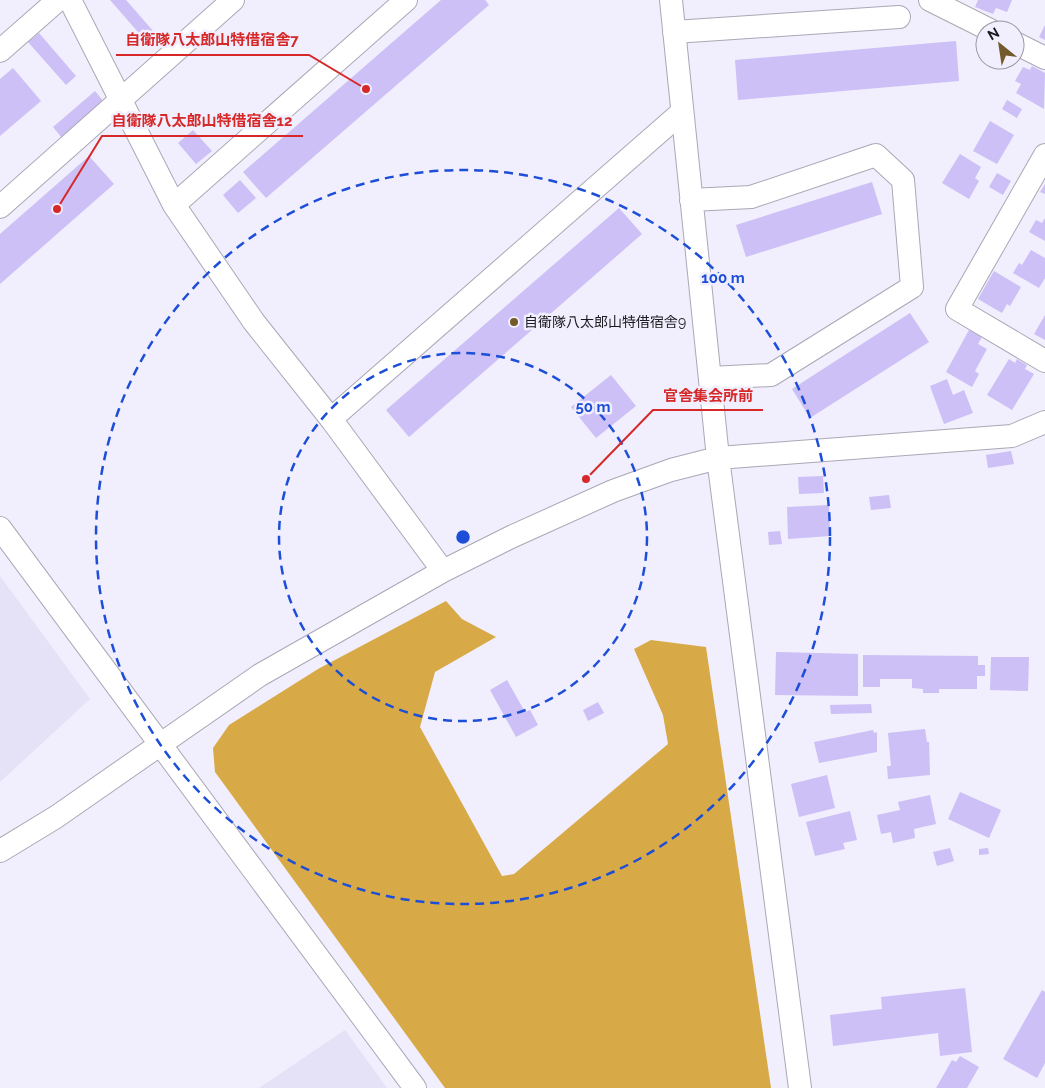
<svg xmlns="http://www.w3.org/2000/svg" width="1045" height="1088" font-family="Raleway,'Noto Sans JP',sans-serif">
  <rect width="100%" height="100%" fill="#f1eefd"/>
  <path fill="#e5e1f7" d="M0,576L90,699L0,782Z
    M345,1030L387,1088H259Z"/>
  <path fill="#d8aa47" d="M446,601L462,619L496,637L435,672L420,727L502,876L514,874L668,744L663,715L634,649L651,640L706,647L771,1088H445L215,772L213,748L229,725L318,669Z"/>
  <path fill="#ccc0f6" d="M110,0H126L154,32L145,40Z
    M441,0H485L489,5L266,198L243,172Z
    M978,0H1012L1007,12L996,8L993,14L975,7Z
    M1045,25V40L1039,37Z
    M39,33L76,76L66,85L28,42Z
    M956,41L959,81L738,100L735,60Z
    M1032,66L1045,73L1044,109L1016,93L1021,84L1015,81L1023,67L1030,70Z
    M13,68L41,101L0,136V79Z
    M95,91L104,102L62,138L53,127Z
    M1007,100L1022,109L1017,118L1002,109Z
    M990,121L1014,135L997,164L973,151Z
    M193,130L212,151L196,164L178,143Z
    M960,154L981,167L975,178L979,181L969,199L942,183Z
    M89,156L114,184L0,284V234Z
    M997,173L1011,181L1003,195L989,187Z
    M240,180L256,198L238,213L223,195Z
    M872,182L882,214L746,257L736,225Z
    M1045,184V194L1040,192Z
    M619,208L642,234L409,437L386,410Z
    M1045,218V241L1029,232L1036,220L1042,223Z
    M1031,250L1045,258V278L1039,288L1013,273L1019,263L1022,265Z
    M994,271L1021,287L1010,306L1007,304L1002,313L978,299Z
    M910,313L929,342L810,418L792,389Z
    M1045,315V340L1034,334Z
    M969,330L982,337L978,344L987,349L975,371L979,374L972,387L946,372Z
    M1009,359L1015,363L1017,359L1027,365L1025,369L1034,374L1012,410L987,395Z
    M611,375L636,406L596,438L571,407Z
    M947,379L953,395L964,390L973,413L944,424L930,386Z
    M1011,451L1014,464L988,468L986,455Z
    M823,476L824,493L799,494L798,477Z
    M889,495L891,508L871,510L869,497Z
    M829,505L830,536L788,539L787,507Z
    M780,531L782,544L769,545L768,532Z
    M776,652L858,654V696L775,695Z
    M863,655L978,656V665H985V676H977V689H939V693H923V689L912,688V679H880V687H863Z
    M991,657H1029L1028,691L990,690Z
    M507,680L525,712L530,710L538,725L516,737L490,690Z
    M598,702L604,713L588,721L583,710Z
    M871,704L872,713L831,714L830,705Z
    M925,729L927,742H929L930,775L888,779L887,766H891L888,733Z
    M873,730L874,733L877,732V752L819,763L814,742Z
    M827,775L835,808L799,817L791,784Z
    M960,792L1001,810L989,838L948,819Z
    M930,795L936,824L914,829L915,838L893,843L891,832L881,834L877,815L900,810L898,802Z
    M850,811L857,840L843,843L845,849L815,856L806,822Z
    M950,848L954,861L937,866L933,852Z
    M988,848L989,854L979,855V849Z
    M965,988L972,1052L940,1056L938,1033L833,1046L830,1015L882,1009L881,997Z
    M1042,990L1045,992V1063L1037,1078L1003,1059Z
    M960,1056L979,1067L967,1088H936L952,1060L956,1062Z"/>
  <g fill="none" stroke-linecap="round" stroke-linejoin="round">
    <g stroke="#aaa8b5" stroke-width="24">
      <path id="minor" d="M70,0L174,205L254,322L331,419L443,571
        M930,0L990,30
        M674,32L899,17
        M1015,43L1045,58
        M0,51L58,0
        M1045,155L957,309L1045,361
        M691,200L751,197L876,155L903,180L912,287L771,375L710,378
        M174,205L406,0
        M0,207L233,0
        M331,419L682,112
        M0,528L415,1088
        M0,851L56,817L260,675L443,571L511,537L613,491L671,470L718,458L671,0
        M800,1088L718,458L1012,436L1045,422"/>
    </g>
    <use href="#minor" stroke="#fff" stroke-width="22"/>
  </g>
  <g fill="none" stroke="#1d4ed8" stroke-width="2.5" stroke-dasharray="9 6">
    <circle cx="463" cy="537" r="184"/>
    <circle cx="463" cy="537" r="367"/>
  </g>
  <circle fill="#725a2b" stroke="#f1eefd" stroke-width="2" cx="514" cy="322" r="5"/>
  <g text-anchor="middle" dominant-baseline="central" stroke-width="5" stroke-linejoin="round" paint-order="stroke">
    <g font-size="14" fill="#1b1a1f" stroke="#f1eefd" text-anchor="start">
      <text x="524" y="322">自衛隊八太郎山特借宿舎9</text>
    </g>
  </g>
  <circle cx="463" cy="537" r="8" fill="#1d4ed8" stroke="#f1eefd" stroke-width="2.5"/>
  <g font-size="15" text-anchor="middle" font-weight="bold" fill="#1d4ed8" stroke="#f1eefd" stroke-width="5" stroke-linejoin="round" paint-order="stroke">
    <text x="723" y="283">100 m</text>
    <text x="593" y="412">50 m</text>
  </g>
  <path fill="none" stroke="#d62828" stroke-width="2" d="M366 89L309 55H116M57 209L102 136H303M586 479L653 410H763"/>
  <g fill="#d62828" stroke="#f1eefd" stroke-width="2">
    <circle cx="366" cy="89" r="5"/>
    <circle cx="57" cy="209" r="5"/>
    <circle cx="586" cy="479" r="5"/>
  </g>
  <g font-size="15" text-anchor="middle" font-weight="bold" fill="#d62828" stroke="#f1eefd" stroke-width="5" stroke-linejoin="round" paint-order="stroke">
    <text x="212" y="45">自衛隊八太郎山特借宿舎7</text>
    <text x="202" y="126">自衛隊八太郎山特借宿舎12</text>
    <text x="708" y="401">官舎集会所前</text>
  </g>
  <g transform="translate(1000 45) rotate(330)"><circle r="24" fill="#f1eefd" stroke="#9b99a4"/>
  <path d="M0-4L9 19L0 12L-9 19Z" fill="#725a2b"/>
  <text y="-8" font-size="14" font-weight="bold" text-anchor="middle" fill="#1b1a1f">N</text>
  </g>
</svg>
